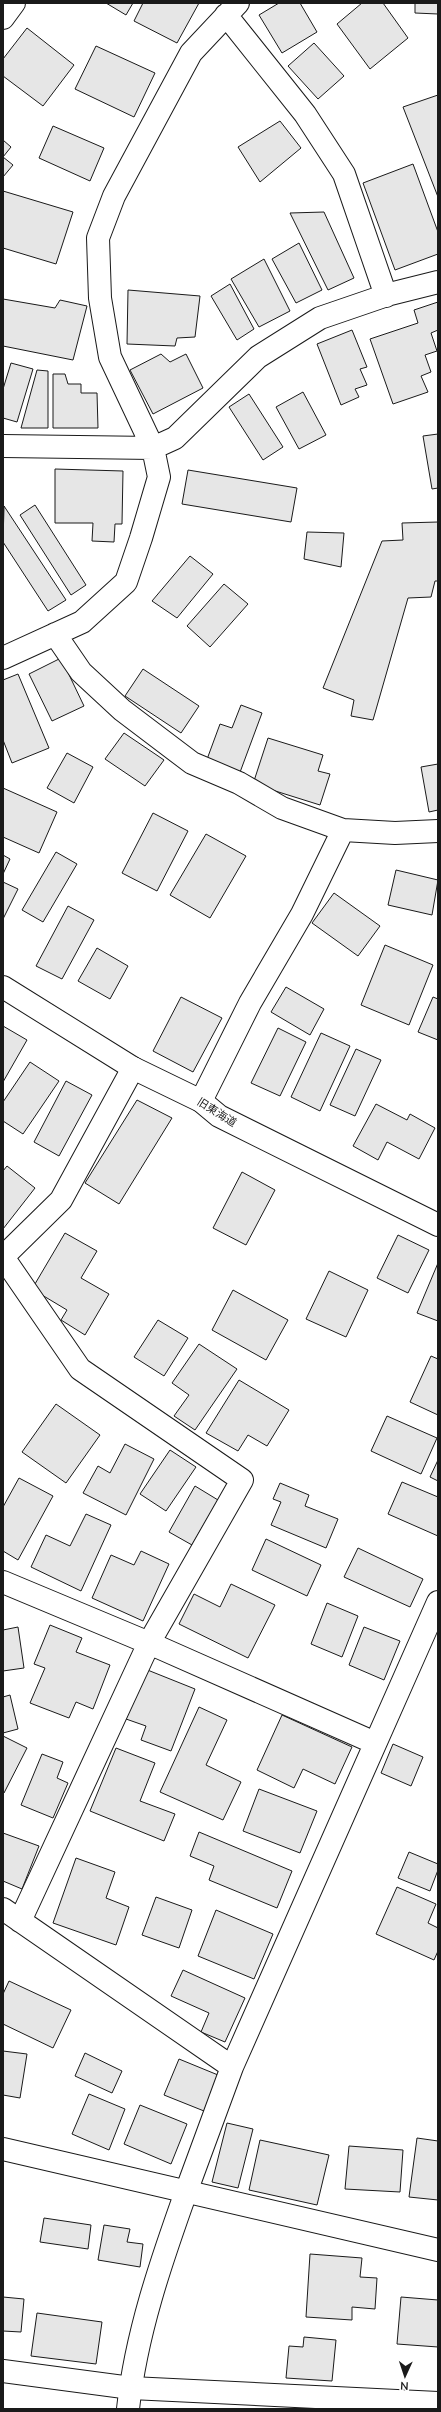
<svg xmlns="http://www.w3.org/2000/svg" width="441" height="2412" font-family="Mulish,'Noto Sans JP',sans-serif">
  <rect width="100%" height="100%" fill="#fff"/>
  <path fill="#e6e6e6" stroke="#1a1a1a" d="M106,3H133L126,15Z
    M143,3H199L177,43L134,21Z
    M279,3H300L317,32L282,53L259,15Z
    M362,3H383L408,38L370,69L337,24Z
    M415,3H438V14L415,13Z
    M27,28L74,65L43,106L3,76V59Z
    M314,43L344,76L318,99L288,66Z
    M96,46L155,73L134,117L75,89Z
    M438,95V197L403,107Z
    M280,121L301,148L260,182L238,147Z
    M53,126L104,148L90,181L39,158Z
    M3,140L11,147L3,157L13,165L3,177Z
    M413,164L438,232V254L395,270L363,183Z
    M3,191L73,212L56,264L3,248Z
    M324,212L354,278L328,290L290,213Z
    M299,243L322,290L296,303L272,259Z
    M264,259L290,311L259,327L231,279Z
    M230,284L254,329L237,340L211,296Z
    M128,290L200,296L195,337L177,338L175,346L127,344Z
    M3,299L55,308L60,300L87,306L73,360L3,346Z
    M438,302V330L431,333L437,351L425,355L431,372L421,376L428,392L393,404L370,339L418,323L414,310Z
    M352,330L367,367L360,369L367,385L355,389L359,397L341,405L317,344Z
    M161,354L170,362L186,354L203,388L153,414L130,370Z
    M11,363L33,369L17,422L3,418V389Z
    M37,370L48,371V428H21Z
    M53,374H65L68,384H81V393H97L98,428H53Z
    M303,392L326,435L299,449L276,407Z
    M249,394L283,447L263,460L229,407Z
    M438,434V488L432,489L423,436Z
    M55,469L123,471L122,524H115L114,542L92,541L93,523H55Z
    M188,470L297,488L291,522L182,504Z
    M35,505L86,585L71,595L20,515Z
    M4,506L66,600L48,611L3,542Z
    M438,522V581H435L431,597L408,598L373,720L351,716L354,700L323,688L382,541L403,540L402,523Z
    M307,532L344,533L341,567L304,559Z
    M190,556L213,574L177,618L152,601Z
    M224,584L248,604L210,647L187,626Z
    M61,658L84,706L52,721L29,674Z
    M143,669L199,706L181,733L125,696Z
    M18,674L49,748L12,763L3,740V680Z
    M241,705L262,713L239,775L206,762L220,724L232,728Z
    M124,733L164,760L145,786L105,759Z
    M268,738L323,755L318,771L330,774L320,805L253,784Z
    M67,753L93,767L74,803L47,788Z
    M438,764V810L429,812L421,767Z
    M3,788L57,812L39,853L3,837Z
    M153,813L188,831L157,891L122,873Z
    M206,834L246,856L210,918L170,895Z
    M56,852L77,864L43,922L22,910Z
    M3,855L10,859L3,874Z
    M396,870L438,880L432,915L388,905Z
    M3,882L18,889L3,919Z
    M334,893L380,926L358,956L312,923Z
    M68,906L94,920L62,979L36,966Z
    M385,945L433,965L409,1025L361,1005Z
    M97,948L128,966L110,999L78,981Z
    M286,987L324,1009L310,1035L271,1012Z
    M181,997L222,1018L193,1072L153,1051Z
    M433,997L438,999V1040L418,1032Z
    M3,1026L27,1040L3,1082Z
    M278,1028L306,1042L280,1096L251,1083Z
    M321,1033L350,1046L320,1111L291,1097Z
    M356,1049L381,1060L355,1116L330,1105Z
    M30,1062L59,1081L23,1134L3,1121V1102Z
    M66,1081L92,1095L59,1156L34,1142Z
    M137,1100L172,1118L119,1204L85,1183Z
    M376,1104L407,1120L410,1114L435,1128L419,1159L387,1142L378,1160L353,1146Z
    M7,1166L35,1188L3,1229V1171Z
    M242,1172L275,1190L246,1245L213,1228Z
    M65,1233L97,1251L81,1278L109,1294L85,1335L61,1320L67,1310L32,1289Z
    M398,1235L429,1250L408,1293L377,1278Z
    M438,1263V1321L417,1313Z
    M329,1271L368,1290L346,1337L306,1319Z
    M233,1290L288,1320L266,1360L212,1330Z
    M158,1320L188,1338L164,1376L134,1357Z
    M199,1344L237,1369L195,1430L174,1416L189,1395L172,1383Z
    M431,1356L438,1359V1415L410,1402Z
    M239,1380L289,1410L267,1446L248,1435L238,1451L206,1433Z
    M56,1404L100,1435L66,1483L22,1452Z
    M387,1416L437,1438L421,1474L371,1451Z
    M125,1444L154,1459L126,1515L83,1493L98,1466L110,1473Z
    M170,1450L196,1467L166,1511L140,1494Z
    M438,1460V1481L430,1477Z
    M19,1478L53,1496L18,1560L3,1551V1507Z
    M402,1482L438,1497V1536L388,1514Z
    M280,1483L309,1495L305,1506L338,1519L326,1548L271,1525L281,1502L273,1499Z
    M195,1486L218,1500L192,1545L169,1532Z
    M86,1514L111,1525L81,1591L31,1567L46,1535L70,1546Z
    M266,1539L321,1565L307,1596L252,1570Z
    M358,1548L423,1579L410,1607L344,1577Z
    M141,1551L169,1564L143,1621L92,1598L111,1555L134,1565Z
    M231,1584L275,1605L248,1658L179,1624L194,1594L220,1607Z
    M327,1603L358,1616L342,1657L311,1644Z
    M50,1625L82,1638L76,1652L110,1665L93,1709L76,1702L69,1718L30,1703L45,1668L34,1664Z
    M18,1627L24,1668L3,1671V1630Z
    M364,1627L400,1641L384,1680L349,1665Z
    M145,1669L195,1689L171,1751L141,1740L146,1726L126,1719Z
    M10,1695L18,1729L3,1733V1697Z
    M199,1707L227,1720L206,1765L241,1782L223,1820L160,1792Z
    M282,1715L352,1747L335,1784L303,1769L294,1788L257,1770Z
    M3,1736L27,1748L4,1793L3,1792Z
    M393,1744L423,1757L411,1786L381,1773Z
    M116,1748L155,1763L140,1801L175,1814L164,1841L90,1811Z
    M42,1754L63,1762L57,1778L68,1783L53,1818L21,1805Z
    M259,1789L317,1811L300,1853L243,1831Z
    M199,1832L292,1871L277,1908L209,1880L214,1866L190,1856Z
    M3,1833L39,1846L22,1889L3,1881Z
    M409,1852L438,1864V1870L430,1891L398,1878Z
    M76,1858L115,1872L106,1898L129,1907L116,1945L53,1923Z
    M397,1887L436,1904L428,1923L438,1928V1951L434,1960L376,1934Z
    M156,1897L192,1910L179,1948L142,1935Z
    M216,1910L273,1934L254,1979L198,1956Z
    M183,1970L245,1998L225,2042L201,2032L209,2013L171,1996Z
    M9,1981L71,2010L53,2048L3,2024V1994Z
    M3,2051L27,2054L20,2098L3,2095Z
    M85,2053L122,2071L112,2093L75,2076Z
    M179,2059L218,2075L204,2111L164,2095Z
    M89,2094L125,2109L109,2150L72,2134Z
    M140,2105L187,2124L171,2164L124,2144Z
    M227,2123L253,2129L238,2188L212,2182Z
    M417,2138L438,2141V2200L409,2197Z
    M260,2140L329,2155L317,2205L249,2190Z
    M349,2146L403,2150L400,2192L345,2189Z
    M44,2218L91,2225L88,2249L40,2242Z
    M104,2225L130,2229L127,2242L143,2244L140,2267L98,2260Z
    M310,2254L362,2258L360,2277L377,2278L375,2309L352,2307V2320L306,2317Z
    M3,2297L24,2299L21,2332L3,2331Z
    M401,2297L438,2300V2347L397,2344Z
    M37,2313L102,2322L96,2364L31,2356Z
    M304,2337L336,2340L332,2381L286,2378L289,2346L303,2347Z"/>
  <g fill="none" stroke-linecap="round" stroke-linejoin="round">
    <g stroke="#1a1a1a" stroke-width="24">
      <path id="minor" d="M226,15L305,114L344,174L386,296
        M3,18L14,3
        M3,446L153,448L175,438L258,357L320,318L390,294L438,282
        M55,634L81,672L122,710L192,763L239,783L282,808L343,830L395,833L438,831
        M3,658L82,622L126,582L141,538L159,477L153,448L110,357L100,298L98,238L114,196L191,53L238,3
        M201,1101L250,1003L302,914L343,830
        M3,1582L149,1643L375,1743
        M3,1909L232,2067
        M20,1921L149,1643L242,1480L80,1369L3,1257L61,1200L133,1068
        M3,2149L438,2250
        M186,2192L232,2067L438,1602
        M3,2371L131,2388L438,2403"/>
    </g>
    <g stroke="#1a1a1a" stroke-width="24">
      <path id="tertiary" d="M3,987L133,1068L201,1101L219,1116L438,1225
        M128,2409C136,2334 161,2262 186,2192"/>
    </g>
    <use href="#minor" stroke="#fff" stroke-width="22"/>
    <use href="#tertiary" stroke="#fff" stroke-width="22"/>
  </g>
  <g text-anchor="middle" dominant-baseline="central" stroke-width="3" stroke-linejoin="round" paint-order="stroke">
    <g font-size="11" fill="#1a1a1a" stroke="#fff">
      <text transform="translate(217 1112) rotate(32)">旧東海道</text>
    </g>
  </g>
  <rect width="441" height="2412" fill="none" stroke="#1a1a1a" stroke-width="8"/>
  <g transform="translate(405 2376) rotate(183)" stroke="#ffffff" stroke-width="3" paint-order="stroke">
  <path d="M0-3L7 15L0 10L-7 15Z" fill="#1a1a1a"/>
  <text y="-6" font-size="11" font-weight="bold" text-anchor="middle" fill="#1a1a1a">N</text>
  </g>
</svg>
